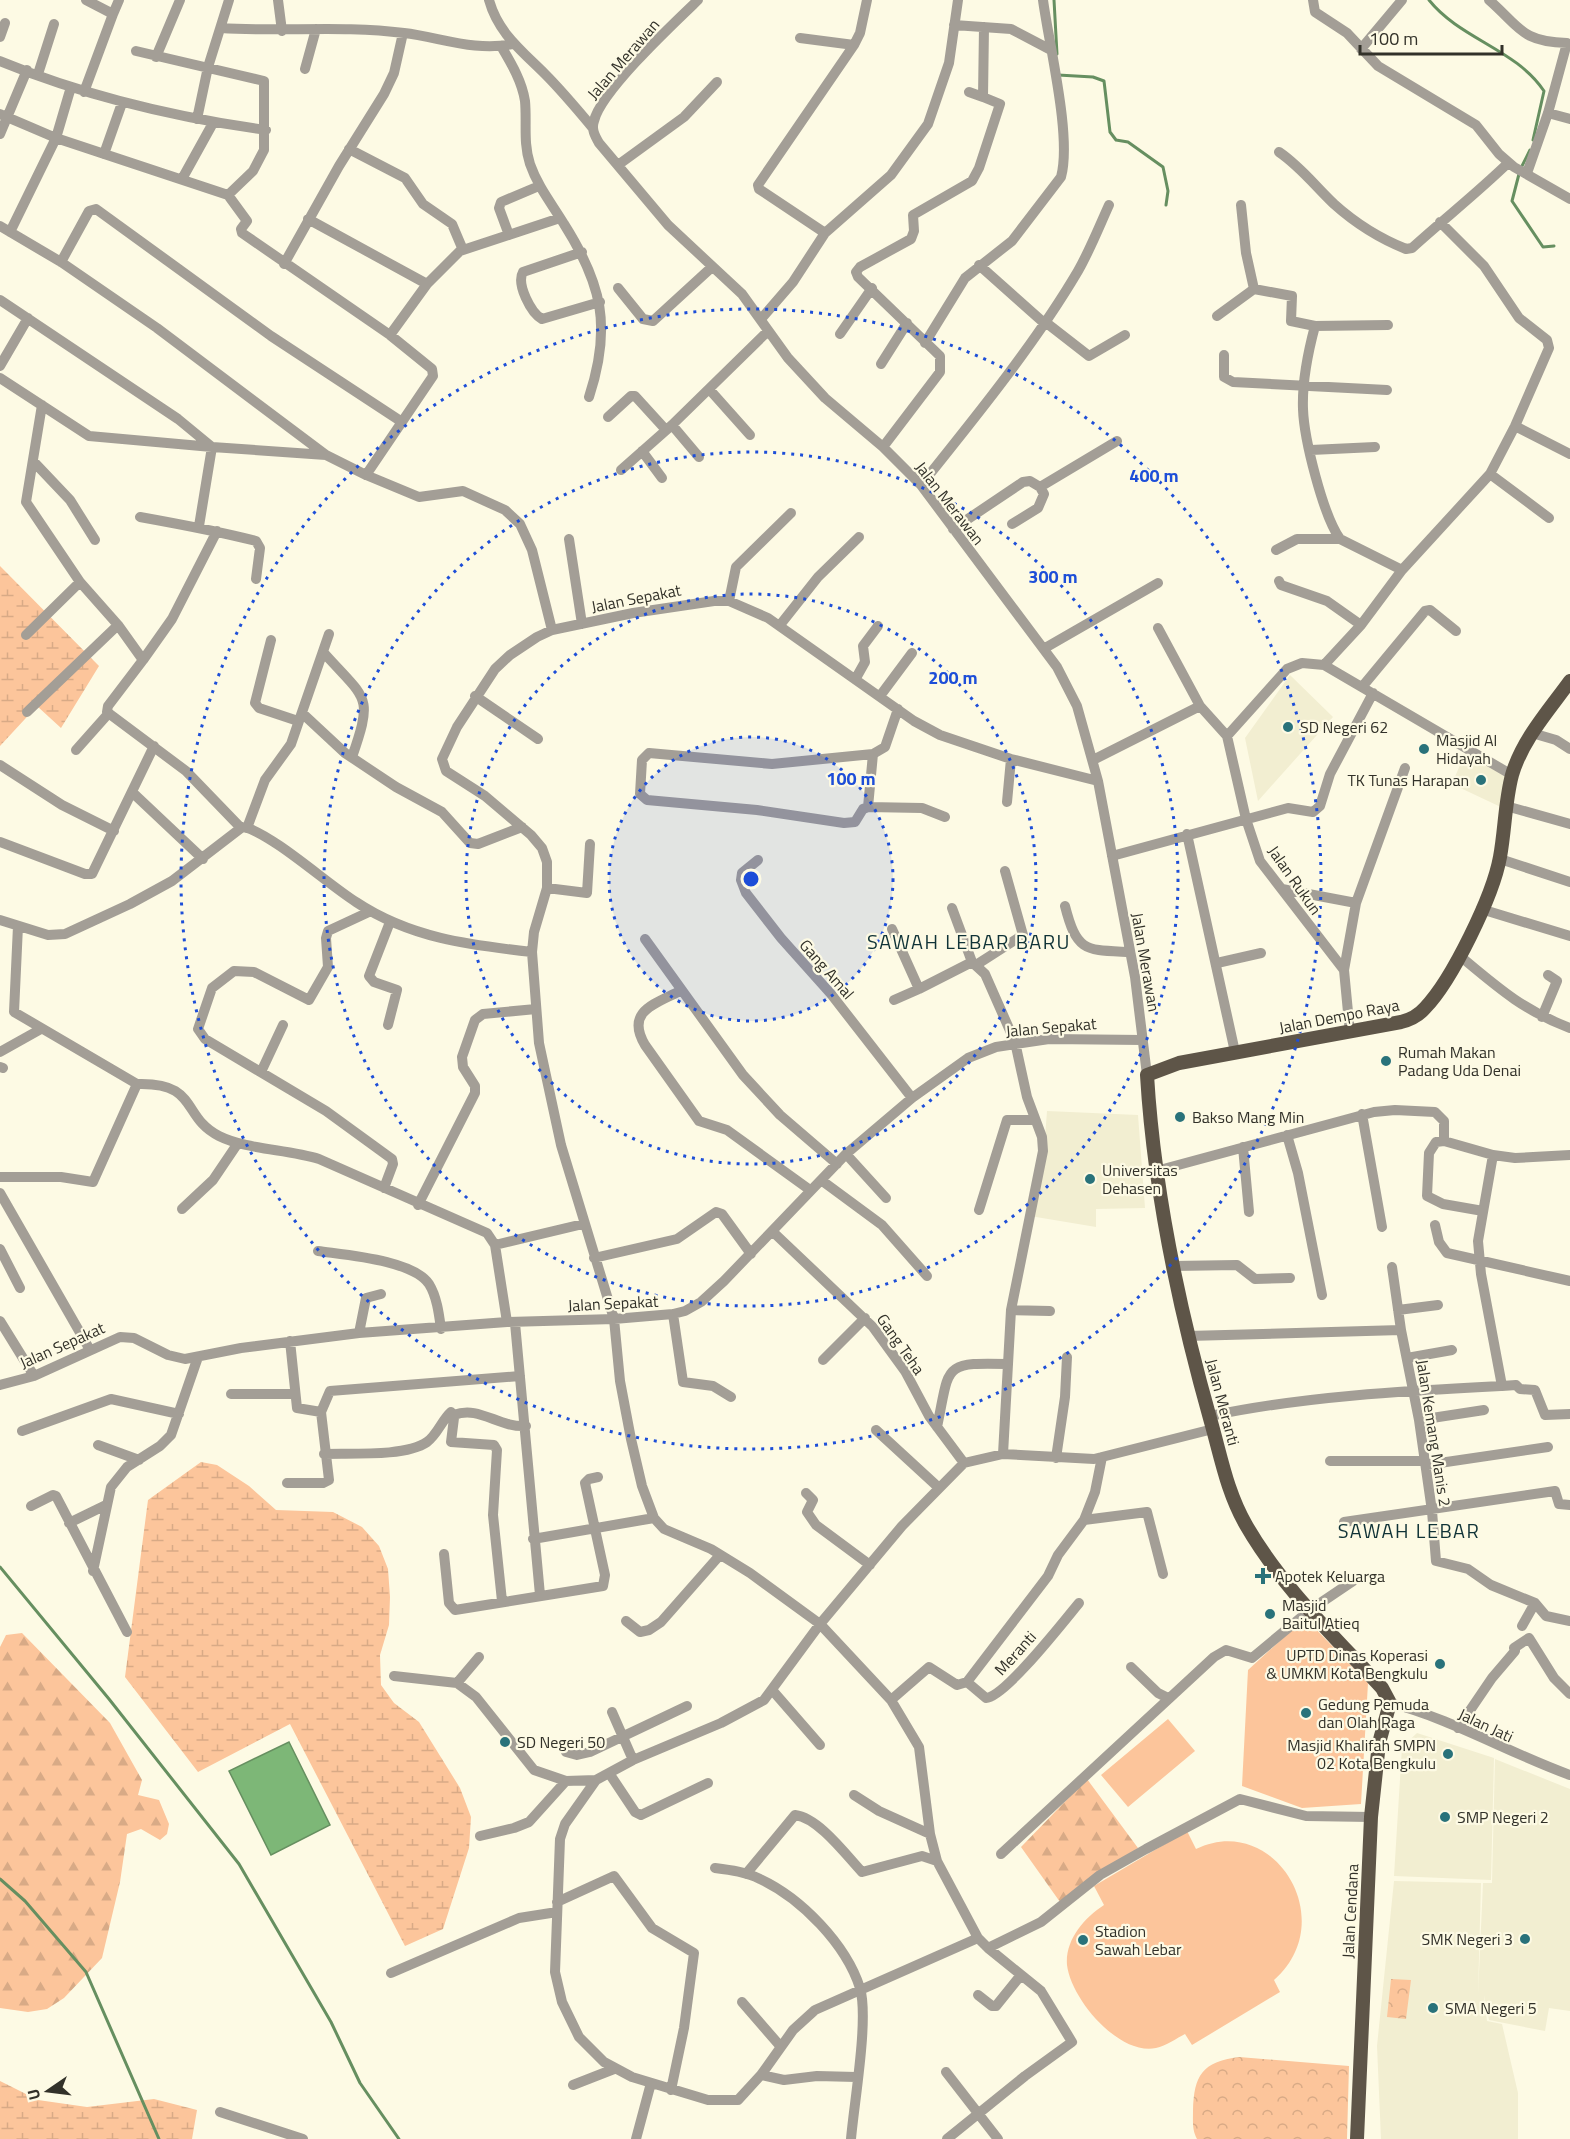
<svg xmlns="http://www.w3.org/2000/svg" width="1570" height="2139" font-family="'Titillium Web',sans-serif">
  <defs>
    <pattern id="forest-firs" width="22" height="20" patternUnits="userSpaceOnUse" patternTransform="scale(1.5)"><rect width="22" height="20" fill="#fcc59b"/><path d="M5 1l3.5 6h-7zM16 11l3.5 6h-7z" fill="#d8aa86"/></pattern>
    <pattern id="wetland-marsh" width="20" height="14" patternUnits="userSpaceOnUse" patternTransform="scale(1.5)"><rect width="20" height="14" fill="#fcc59b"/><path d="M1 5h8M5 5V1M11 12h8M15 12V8" fill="none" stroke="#d8aa86"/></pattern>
    <pattern id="park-crowns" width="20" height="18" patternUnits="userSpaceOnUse" patternTransform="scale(1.5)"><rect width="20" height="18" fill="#fcc59b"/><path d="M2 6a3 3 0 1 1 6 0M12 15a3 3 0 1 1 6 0" fill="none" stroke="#d8aa86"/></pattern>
  </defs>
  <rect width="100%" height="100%" fill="#fdfae4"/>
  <path fill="#f2eed1" d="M1290,675L1333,717L1258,801L1245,738Z
    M1465,753L1510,776L1505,809L1452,784Z
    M1047,1111L1138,1115L1145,1208L1096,1209V1227L1030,1216L1044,1151Z
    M1417,1733L1494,1758L1491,1880L1394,1876L1402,1747Z
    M1495,1759L1570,1789V2011L1549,2008L1545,2031L1489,2020L1484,1995L1487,2021L1502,2024L1518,2093V2139H1381L1377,2046L1394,1881L1481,1883L1478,1995L1483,1883H1492Z"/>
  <path fill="#fcc59b" d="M1305,1618L1368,1683L1361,1804L1302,1808L1242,1786L1248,1670Z
    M1168,1719L1195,1751L1128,1807L1101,1775Z
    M1187,1831L1196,1849C1273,1811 1342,1920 1274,1980L1280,1992L1192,2045L1185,2034C1177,2038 1166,2046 1156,2048C1119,2056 1071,1999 1067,1965C1065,1940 1084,1918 1104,1905L1094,1886Z"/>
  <path fill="url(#forest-firs)" d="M22,1633L110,1723L142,1780L138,1795L159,1800L169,1824L167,1834L160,1840L141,1829L127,1834L120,1882L102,1958L64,1998L47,2009L28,2012L0,2008V1647L6,1635Z
    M1087,1779L1138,1848L1060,1902L1021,1847Z"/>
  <path fill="url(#wetland-marsh)" d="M0,566L99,666L61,728L37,706L0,746Z
    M201,1462L217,1465L249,1486L276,1510L333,1512L362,1527L379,1546L388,1569L390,1597L389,1625L380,1655L381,1685L394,1703L419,1722L460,1788L471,1817L469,1848L443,1929L405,1946L290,1724L198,1772L125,1677L148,1500Z
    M0,2081L38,2100L87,2107L154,2099L197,2110L192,2139H0Z"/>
  <path fill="url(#park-crowns)" d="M1391,1979L1411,1980L1406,2019L1387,2017Z
    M1239,2057L1349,2066L1347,2139H1197C1192,2130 1193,2121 1193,2111C1194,2075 1202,2062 1239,2057Z"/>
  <path fill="#7db777" stroke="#668f60" stroke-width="1.5" d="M289,1742L330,1825L271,1855L229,1771Z"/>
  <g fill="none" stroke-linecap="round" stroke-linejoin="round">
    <path stroke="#668f60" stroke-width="3" d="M1054,0L1057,54
      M1429,0C1460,39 1516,49 1544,91L1533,140
      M1058,75L1093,77L1104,81L1110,132L1116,140L1128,142L1163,167L1168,191L1166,205
      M1521,168L1530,150
      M1519,174L1512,201L1543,247L1554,246
      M0,1567L109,1699L239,1864L331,2022L360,2083L399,2139
      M0,1879L25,1901L86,1972L159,2139"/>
    <path stroke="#a39e96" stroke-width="10" d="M86,0L113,14L119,0
      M278,0L282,31
      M489,0C498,33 522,51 545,74C562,91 577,109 592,127
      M698,0C674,23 601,91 594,121C591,129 595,136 599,143L668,225L742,294L788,358L825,398L883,447L921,485L1057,667L1077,706L1098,781L1135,977L1147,1075
      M1313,0L1315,12L1347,33L1378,66L1476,125L1499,154L1514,167L1570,199
      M1489,0C1520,27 1521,42 1567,43L1548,113L1527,173
      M954,25L1011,29L1051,50
      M221,28C281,32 343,25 404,33C439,37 476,52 512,44
      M0,37L5,23
      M800,38L854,45
      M501,46C511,63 522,81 525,101C527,122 523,143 530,164C538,187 552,204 564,224C602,284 612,327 589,397
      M1361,49L1402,0
      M136,51L264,81V150L253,171L228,195
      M156,57L180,0
      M0,61C85,96 174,117 266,130
      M305,69L316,29
      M38,74L54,24
      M84,92L113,14
      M969,92L983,97
      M1548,113L1570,119
      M0,114L56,138L228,195L247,221L241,229L242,233L390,335L432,369L433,376L366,475
      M197,119L208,67L229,0
      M0,134L27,70
      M349,149L405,178L423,204L452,224L463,250
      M1279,152C1301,167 1315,186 1334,204C1354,222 1381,239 1406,249L1412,248C1444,219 1477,193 1508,163
      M104,154L122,103
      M618,165L684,117L717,82
      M182,179L213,123
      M1241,205L1246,253L1254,289
      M308,219L427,284L390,335
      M1440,222L1484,266L1519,318L1547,340L1549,348L1515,426L1490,474L1402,570L1361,625L1324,665L1512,775
      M0,226L61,262L157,328L326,455L366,475L419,497L463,491L505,510L520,524L532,550L552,630
      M10,232L56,138L71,87
      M825,233L759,189L758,185L854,45L860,33L867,0
      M509,235L499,208L501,202L539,186
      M582,252L523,272C516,284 531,313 542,319L600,302
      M61,262L89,211L96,209L271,336L402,422
      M284,264L339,166L384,94L394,73L403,33
      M979,265L1043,322
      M427,284L460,251L560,218
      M618,288L643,319L653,321L712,267
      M0,300L178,419L212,447L326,455
      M1217,316L1254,289L1292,296L1291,321L1315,326
      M761,319L793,282L825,233L891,175L928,124L949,63L958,0
      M1044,321L1089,356L1125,335
      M1388,325L1315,326C1308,352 1302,382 1303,409C1304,439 1323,515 1340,539L1402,570
      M840,334L872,288
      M925,343L965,278L1012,241L1061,177C1072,137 1049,45 1043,0
      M1224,355V377L1233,382L1387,390
      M881,364L907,323
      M0,366L28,318
      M0,378L89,436L212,447L199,526
      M709,389L750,435
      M42,405L26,502L80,582L118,625L143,660L108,706L107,712L186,771L241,828
      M608,417L631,396H635L666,430
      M672,425L699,457
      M1515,426L1570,454
      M883,447L940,372V356L858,277L856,272L860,267L911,239L914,231L913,215L972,181L979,168L1000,104L983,97L984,27
      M1311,450L1375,447
      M642,451L662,478
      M33,461L70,500L95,540
      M621,470L672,425L768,331
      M1490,474L1549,518
      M921,485C974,419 1035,344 1078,271C1090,250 1099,227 1109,205
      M140,517C179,524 217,531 256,541L260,548L256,579
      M1012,524L1038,508L1044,494L1040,487
      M953,529L1023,482L1030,481L1040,487L1117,441
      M569,539L582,624
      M1276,550L1297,539H1340
      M1279,581L1281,585L1327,601L1361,625
      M729,601L736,567L791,513
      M780,625L818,577L859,537
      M1158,628L1200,706L1227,736L1246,819L1260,861L1344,970L1350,1033
      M26,635L80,582
      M271,640L255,703L259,708L298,721
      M1045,648L1158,583
      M324,653C366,700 374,694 352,757
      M143,660L172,619L217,531
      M856,678L865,662L863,646L878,626
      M1362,687L1425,611L1430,610L1456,631
      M475,696L538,739
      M880,696L912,653
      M898,709L885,747L873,754L772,764L649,753L642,760L640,794L647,800L757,810L844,823L855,822L863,809L868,807L922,808L945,817
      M27,712L118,625
      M302,713L345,753L396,787L442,812L470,843L478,844L522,827
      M1532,733L1556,740L1570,749
      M1227,736L1287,669L1302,663L1324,665
      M76,750L108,714
      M1093,760L1200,706
      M0,765L62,805L114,831
      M1098,781L1011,759L940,735L914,721L768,618L729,601H714L633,613L552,630L537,637L510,655L495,669L457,727L442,759L446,771L485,796L531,835L542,848L547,862V888L534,932L532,952L539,1043L561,1145L614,1319L620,1381L631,1439L642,1486L654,1518L664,1529L711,1549L750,1573L820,1624L891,1700L919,1747L930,1834L937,1861L978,1938L988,1948L1041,1922L1100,1875L1146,1849L1240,1799L1306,1816L1371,1817
      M133,793L203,859
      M1007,802L1011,759
      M1506,806L1570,824
      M868,807L873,754
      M247,828L265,780L291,744L329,634
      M1187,834L1235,1052
      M0,842L85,874H92L154,746
      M1112,856L1288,808L1313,812L1320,806L1330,774L1373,693
      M1500,859L1570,882
      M758,860L742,873L741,880L746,893L781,938L831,994L912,1098
      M547,888L587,893L590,844
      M1282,889L1356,903
      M1065,906C1077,953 1086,950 1130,952
      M952,908L972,962L985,974L1015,1042L1027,1097L1042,1137L1043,1151L1011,1310L1003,1454
      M1481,909L1570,936
      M371,911L328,931L326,938L328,967L309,1000L254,972L234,971L212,988L198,1029L205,1039L326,1111L392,1159L393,1164L384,1188
      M0,920L48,935L65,934L130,904L172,881L241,828L245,827C276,837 326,883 356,902C410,938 469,945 532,952
      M892,929L919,989L972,962
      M645,939L743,1075L780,1115L837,1164
      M1460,956C1497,987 1524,1011 1570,1028
      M1217,963L1261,953
      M976,965L1023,935L1005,871
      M1344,970L1356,903L1405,768
      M680,991C655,1004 625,1011 645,1045L699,1121L727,1130L810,1190
      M894,1000L919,989
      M1542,1017L1557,981L1548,975
      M388,1025L397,990L374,982L369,976L390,922
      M0,1052L41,1029
      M0,1067L3,1068
      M261,1072L283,1025
      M137,1084C199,1082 181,1117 219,1136C247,1150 288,1149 319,1159L487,1233L495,1245L507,1322
      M1362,1114L1382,1227
      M1287,1135L1298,1173L1322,1295
      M1444,1141L1436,1142L1429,1153L1427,1196L1443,1204L1483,1211
      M1243,1147L1249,1212
      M846,1154L886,1198
      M1493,1155L1515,1158L1570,1155
      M1156,1171L1374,1112L1395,1110L1435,1112L1444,1121V1141L1493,1155L1478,1241L1481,1274L1502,1386C1404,1391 1305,1396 1210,1416
      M0,1177H61L93,1182L137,1084L14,1012L18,926
      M821,1180L882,1225L927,1276
      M0,1193L90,1350
      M418,1205L475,1093V1086L463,1067L462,1057L475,1020L483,1014L536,1009
      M182,1209L213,1180L238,1143
      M979,1210L1007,1120H1035
      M1435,1225L1439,1242L1447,1253L1570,1281
      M772,1231L873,1327L905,1371L929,1416L964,1463
      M495,1245L583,1224
      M0,1249L20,1288
      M318,1251C345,1255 413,1260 429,1284C437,1297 439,1314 441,1329
      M594,1258L677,1239L716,1212L722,1214L751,1254
      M1174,1266L1237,1265L1255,1279L1290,1278
      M1392,1267L1401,1330L1419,1420L1432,1511L1436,1561L1468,1569L1491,1585L1535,1603L1546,1616L1570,1621
      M1011,1310L1050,1311
      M1398,1310L1438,1305
      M673,1314L683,1382L713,1386L731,1397
      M0,1321L34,1376
      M515,1323L540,1595
      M359,1333L366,1298L381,1294
      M1188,1336L1401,1330
      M290,1341L297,1408L321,1412
      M1407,1358L1452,1350
      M823,1360L865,1318
      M0,1385L34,1376L120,1337L134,1338L168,1355L185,1359L241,1348L359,1333L507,1322L614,1319L673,1314L685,1311L701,1302L724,1281L846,1154L912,1098L968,1058L996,1047L1049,1039L1143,1040
      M1502,1386L1516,1385L1520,1389L1535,1390L1545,1415L1570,1414
      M231,1394H295
      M454,1415C479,1405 499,1428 526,1426
      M1419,1420L1484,1410
      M937,1427C950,1366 941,1362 1007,1364
      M876,1430L938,1487
      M22,1431L111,1399L179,1414
      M98,1445L139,1460
      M324,1454C351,1453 405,1457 427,1442C437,1435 442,1420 451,1412L454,1418L451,1442L494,1445L497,1450L493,1515L502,1601
      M1056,1458L1065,1397L1067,1357
      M1330,1461H1425
      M1426,1465L1548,1447
      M287,1483H323L329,1480L321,1412L330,1391L520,1376
      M806,1493L813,1500L807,1512L816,1525L870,1565
      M31,1506L53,1495L56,1496L127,1632
      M1084,1520L1147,1512L1163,1574
      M1344,1522L1555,1491L1559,1504L1570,1505
      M69,1523L106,1505
      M533,1539L654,1518
      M444,1554L449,1603L455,1610L603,1586L605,1575L585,1483L589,1479L598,1477
      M93,1571L111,1487L127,1467L160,1446L171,1435L198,1357
      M626,1621L640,1632L649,1630L661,1622L720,1555
      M1522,1626L1535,1603
      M1131,1667L1158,1693L1168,1698
      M394,1676L457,1683L476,1697L534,1770L566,1781L596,1780L633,1760L721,1723L764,1700L820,1624L902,1526L964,1463L1003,1454L1094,1459L1213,1429
      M967,1682L986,1698C1005,1697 1064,1621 1079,1603
      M457,1683L479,1657
      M773,1691L820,1745
      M891,1700L929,1667L957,1685L967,1682L1048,1576L1058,1555L1084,1520L1095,1492L1102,1457
      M1390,1703C1452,1719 1509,1753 1570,1775
      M612,1712L633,1760
      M1458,1728L1492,1678L1515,1651L1514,1648L1529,1638L1554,1678L1570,1694
      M566,1752L577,1755L590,1752L687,1706
      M609,1773L635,1812L641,1815L708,1783
      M596,1780L565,1824L560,1839L555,1972L562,2002L579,2037L604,2062L632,2077L708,2100H738L761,2075L793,2030L815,2010L978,1938
      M854,1795L879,1811L930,1834
      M480,1836L514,1828L529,1822L566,1781
      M1001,1854L1214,1657L1226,1650L1252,1658L1310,1610L1353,1581
      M715,1868C731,1870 746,1872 760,1879C801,1898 846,1944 860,1988C869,2019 854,2103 851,2139
      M746,1874L795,1815C819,1818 846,1855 862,1872L922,1856L937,1861
      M557,1902L614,1876L652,1928L694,1953L684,2028L671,2090
      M391,1973L519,1918L557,1912
      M978,1995L992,2006H996L1021,1975
      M742,2002L781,2047
      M946,2072L998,2139
      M761,2075L784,2080L817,2076L856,2077
      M573,2085L614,2069
      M220,2112L303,2139
      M636,2139L651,2083
      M947,2139L1025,2076L1072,2042L1041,1991L988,1948"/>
    <path stroke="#5e5548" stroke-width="14" d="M1357,2139L1371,1817L1379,1743L1390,1703L1382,1688C1334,1636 1281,1586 1246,1525C1227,1492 1221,1457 1211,1422C1179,1309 1154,1192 1147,1075L1179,1063L1401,1022C1409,1020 1419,1015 1425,1008C1452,980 1493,896 1500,857C1505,830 1505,801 1512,775C1522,740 1549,710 1570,681"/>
  </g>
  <circle cx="751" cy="879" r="142" fill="#1d4ed8" fill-opacity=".12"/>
  <g fill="none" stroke="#1d4ed8" stroke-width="3" stroke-dasharray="3 6">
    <circle cx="751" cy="879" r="142"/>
    <circle cx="751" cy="879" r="285"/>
    <circle cx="751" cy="879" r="427"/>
    <circle cx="751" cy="879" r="570"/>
  </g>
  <g fill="#29727a" stroke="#fdfae4" stroke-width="2">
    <circle cx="1288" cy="727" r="6"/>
    <circle cx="1424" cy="749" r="6"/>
    <circle cx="1481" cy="780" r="6"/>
    <circle cx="1386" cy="1061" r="6"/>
    <circle cx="1180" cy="1117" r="6"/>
    <circle cx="1090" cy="1179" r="6"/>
    <path d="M1260 1567h6v6h6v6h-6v6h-6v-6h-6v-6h6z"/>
    <circle cx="1270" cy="1614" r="6"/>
    <circle cx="1440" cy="1664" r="6"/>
    <circle cx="1306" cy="1713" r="6"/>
    <circle cx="505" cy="1742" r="6"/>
    <circle cx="1448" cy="1754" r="6"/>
    <circle cx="1445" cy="1817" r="6"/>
    <circle cx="1525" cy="1939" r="6"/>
    <circle cx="1083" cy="1940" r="6"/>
    <circle cx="1433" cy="2008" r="6"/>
  </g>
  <g text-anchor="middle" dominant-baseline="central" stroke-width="4.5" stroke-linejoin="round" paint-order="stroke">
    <g font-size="16" fill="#323129" stroke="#fdfae4">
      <text transform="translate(623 59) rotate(-49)">Jalan Merawan</text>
      <text transform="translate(950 503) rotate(52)">Jalan Merawan</text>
      <text transform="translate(636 598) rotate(-11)">Jalan Sepakat</text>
      <text transform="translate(1295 880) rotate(55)">Jalan Rukun</text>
      <text transform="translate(1146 962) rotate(80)">Jalan Merawan</text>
      <text transform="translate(827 969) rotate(49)">Gang Amal</text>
      <text transform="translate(1339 1016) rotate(-11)">Jalan Dempo Raya</text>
      <text transform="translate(1051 1027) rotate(-5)">Jalan Sepakat</text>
      <text transform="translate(613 1303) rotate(-3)">Jalan Sepakat</text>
      <text transform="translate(901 1344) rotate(55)">Gang Teha</text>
      <text transform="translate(62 1345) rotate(-24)">Jalan Sepakat</text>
      <text transform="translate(1223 1402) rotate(75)">Jalan Meranti</text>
      <text transform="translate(1434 1433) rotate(81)">Jalan Kemang Manis 2</text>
      <text transform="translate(1015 1653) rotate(-48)">Meranti</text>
      <text transform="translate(1486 1725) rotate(25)">Jalan Jati</text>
      <text transform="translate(1350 1911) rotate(-87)">Jalan Cendana</text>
    </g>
    <g font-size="16" fill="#323129" stroke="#fdfae4" text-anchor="start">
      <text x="1300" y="727">SD Negeri 62</text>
      <text x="1436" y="740">Masjid Al<tspan x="1436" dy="18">Hidayah</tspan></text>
      <text x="1469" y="780" text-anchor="end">TK Tunas Harapan</text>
      <text x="1398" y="1052">Rumah Makan<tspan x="1398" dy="18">Padang Uda Denai</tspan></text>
      <text x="1192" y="1117">Bakso Mang Min</text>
      <text x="1102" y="1170">Universitas<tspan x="1102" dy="18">Dehasen</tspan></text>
      <text x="1275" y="1576">Apotek Keluarga</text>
      <text x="1282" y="1605">Masjid<tspan x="1282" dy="18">Baitul Atieq</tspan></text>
      <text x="1428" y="1655" text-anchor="end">UPTD Dinas Koperasi<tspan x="1428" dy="18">&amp; UMKM Kota Bengkulu</tspan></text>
      <text x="1318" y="1704">Gedung Pemuda<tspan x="1318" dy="18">dan Olah Raga</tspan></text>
      <text x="517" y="1742">SD Negeri 50</text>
      <text x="1436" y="1745" text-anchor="end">Masjid Khalifah SMPN<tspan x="1436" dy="18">02 Kota Bengkulu</tspan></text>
      <text x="1457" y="1817">SMP Negeri 2</text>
      <text x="1095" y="1931">Stadion<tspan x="1095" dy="18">Sawah Lebar</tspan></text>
      <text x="1513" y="1939" text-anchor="end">SMK Negeri 3</text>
      <text x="1445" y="2008">SMA Negeri 5</text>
    </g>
    <g font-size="20" letter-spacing="1.5" fill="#103337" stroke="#fdfae4">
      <text x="969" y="941">SAWAH LEBAR BARU</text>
      <text x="1409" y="1530">SAWAH LEBAR</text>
    </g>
  </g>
  <circle cx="751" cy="879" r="9" fill="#1d4ed8" stroke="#fdfae4" stroke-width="3"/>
  <g font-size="18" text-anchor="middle" font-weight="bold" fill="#1d4ed8" stroke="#fdfae4" stroke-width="4.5" stroke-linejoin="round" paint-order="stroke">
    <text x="1154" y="482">400 m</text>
    <text x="1053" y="583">300 m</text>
    <text x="953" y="684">200 m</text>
    <text x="851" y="785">100 m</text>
  </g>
  <g transform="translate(48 2091) rotate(256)" stroke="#fdfae4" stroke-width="4.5" paint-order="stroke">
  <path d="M0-4.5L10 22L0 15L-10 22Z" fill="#323129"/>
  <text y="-9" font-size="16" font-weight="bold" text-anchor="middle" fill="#323129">U</text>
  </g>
  <path d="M1360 45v9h142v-9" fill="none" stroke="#323129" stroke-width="3"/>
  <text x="1369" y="45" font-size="18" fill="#323129" stroke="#fdfae4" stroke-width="4.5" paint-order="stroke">100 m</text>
</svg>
